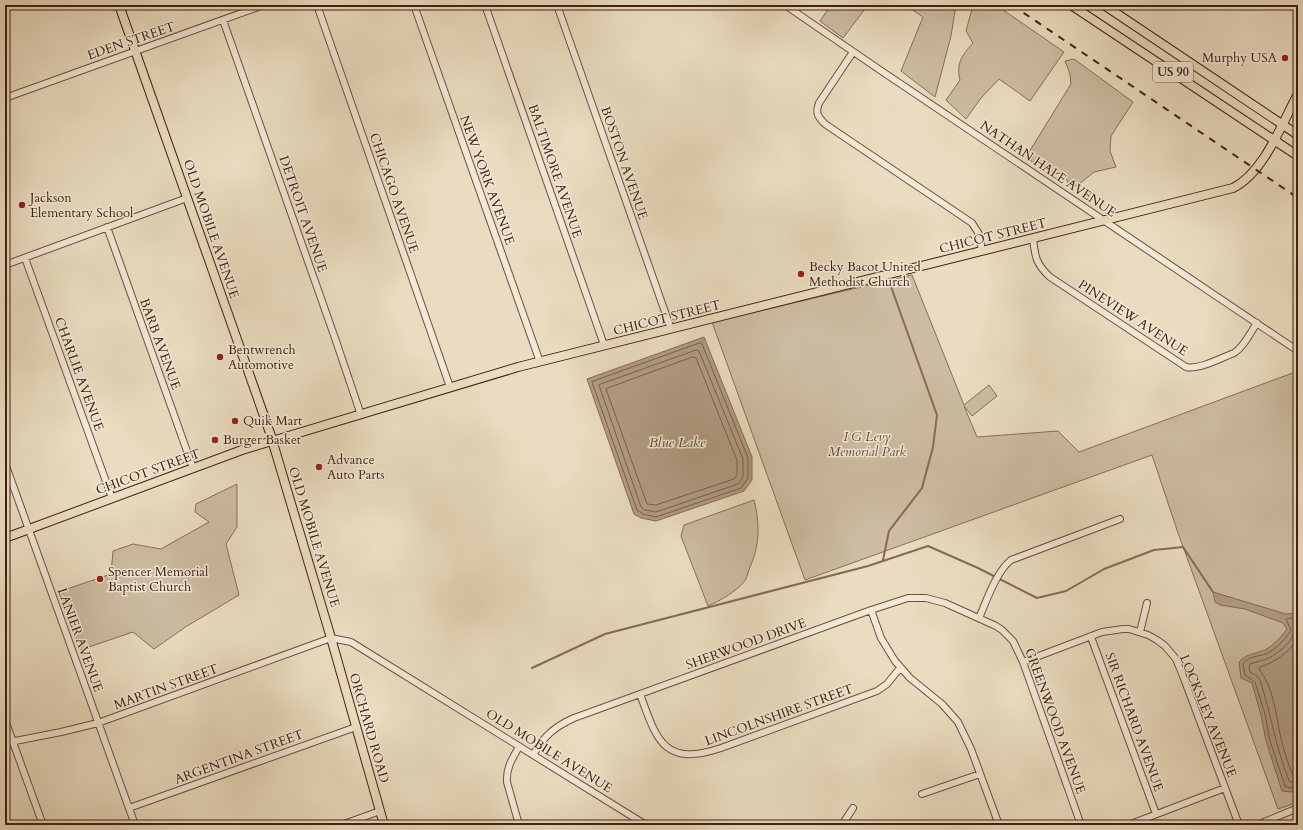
<svg xmlns="http://www.w3.org/2000/svg" width="1303" height="830" font-family="Cardo,serif">
  <rect width="100%" height="100%" fill="#eadcc0"/>
  <filter id="stains"><feTurbulence type="fractalNoise" baseFrequency=".005" numOctaves="4"/><feColorMatrix values="0 0 0 0 .2 0 0 0 0 .09 0 0 0 0 .02 0 0 0 .5 -.17"/></filter>
  <radialGradient id="worn" r=".72"><stop offset=".6" stop-color="#630" stop-opacity="0"/><stop offset="1" stop-color="#630" stop-opacity=".3"/></radialGradient>
  <path fill="#cdbca2" stroke="#886e59" d="M831,5H868L843,38L820,21Z
    M905,5H956L951,36L935,97L901,71L923,17Z
    M973,5H996L1064,52L1030,101L999,79L981,98L966,119L946,100L960,80C956,63 962,55 973,43L966,31Z
    M1074,59L1133,102L1111,136L1110,151L1116,167L1094,172L1078,185L1070,187L1064,173L1048,174L1026,157L1071,84L1070,74L1065,61Z
    M912,275L964,405L989,385L997,396L972,416L964,406L977,437L1058,431L1079,452L1298,371V802L1278,809L1177,530L1152,455L805,580L712,322Z
    M237,484V527L226,544L239,595L187,626L154,649L133,632L80,650L61,591L111,574L113,551L133,544L161,549L209,522L195,512L196,504Z
    M754,500C760,525 760,544 750,567C748,572 747,578 744,582C735,592 720,601 708,606L681,536L684,525Z"/>
  <path fill="#b19c84" stroke="#856a56" d="M704,337L752,457V480L744,491L656,521L641,518L634,514L587,379Z
    M1213,592L1286,614L1298,613V790L1290,792L1282,791L1266,741L1261,715L1252,683L1241,678L1239,662C1247,653 1256,654 1265,650C1274,645 1281,637 1287,629L1283,623L1245,609L1220,605L1215,602Z"/>
  <g fill="none" stroke-linecap="round" stroke-linejoin="round">
    <path stroke="#7a5e4a" stroke-width="1" d="M700,343L702,344L748,458V478L741,488L656,517L643,514L637,510L592,382Z
      M697,350L699,351L743,459V477L738,484L656,512L645,510L641,507L599,385Z
      M693,357L696,358L737,460V475L734,479L656,505L647,504L606,389Z
      M1298,617L1286,619L1291,630C1286,639 1275,650 1266,654C1259,656 1247,657 1243,664L1245,675L1255,682L1265,714L1270,741L1285,786L1290,788L1298,786
      M1298,622L1294,623C1298,638 1282,650 1271,657C1265,660 1256,662 1250,664L1249,666L1250,672L1257,676L1260,680C1271,714 1276,748 1289,781L1290,782L1298,781
      M1298,640C1287,653 1276,662 1260,667L1259,669C1274,688 1276,715 1281,739C1284,751 1288,763 1292,774L1298,775"/>
    <path stroke="#856a56" stroke-width="2" d="M883,560L889,531L922,488L933,447L937,415L889,281
      M532,668L605,634L868,566L928,546L978,568L1037,598L1066,591L1104,569L1154,550L1183,547L1213,592"/>
    <g stroke="#6c4f3c" stroke-width="8">
      <path id="minor" d="M317,5L450,387
        M414,5L540,362
        M485,5L604,345
        M557,5L671,329
        M785,5L880,70L1298,351
        M223,20L336,341L361,415
        M853,52L819,103C815,113 818,117 825,124L972,223L979,234L982,251
        M5,98L264,5
        M107,227L193,468
        M1033,238C1035,257 1036,264 1050,277L1186,367C1199,370 1221,358 1234,353C1244,347 1250,333 1257,323
        M25,258L112,498
        M5,265L187,198
        M5,463L135,825
        M871,610L881,638L895,661L910,678L942,704L958,722L971,749L999,825
        M979,618C987,600 996,572 1011,560L1120,519
        M1140,632L1147,603
        M1091,637L1156,814
        M1023,662L1102,632L1123,629H1129L1148,635L1157,640L1165,646L1176,659L1183,676L1239,825
        M640,694C657,741 664,767 721,748L877,691L887,684L900,668
        M5,720L43,825
        M5,743L61,732L98,723L331,638L351,642L646,825
        M519,747C512,759 506,768 507,782L519,825
        M533,755C544,736 554,727 574,718L871,610L908,598H926L945,603L996,626L1002,630L1013,641L1023,662L1081,825
        M922,794L980,774
        M129,808L356,727
        M341,825L380,811
        M842,825L853,808
        M1128,825L1225,788
        M1257,825L1298,808"/>
    </g>
    <g stroke="#422010" stroke-width="10">
      <path id="major" d="M119,5L270,433L331,638L384,825
        M1071,5L1298,156
        M1104,5L1298,135
        M5,538L242,450L518,367L1233,188C1264,173 1282,123 1298,94"/>
    </g>
    <use href="#minor" stroke="#f1e8d6" stroke-width="6"/>
    <use href="#major" stroke="#eadcc0" stroke-width="8"/>
    <path stroke="#422010" stroke-width="2" stroke-dasharray="7 7" stroke-linecap="butt" d="M1012,5L1298,198"/>
  </g>
  <g fill="#8f2418" stroke="#f1e8d6" stroke-width="1.5">
    <circle cx="1285" cy="58" r="4"/>
    <circle cx="22" cy="205" r="4"/>
    <circle cx="801" cy="274" r="4"/>
    <circle cx="220" cy="357" r="4"/>
    <circle cx="235" cy="421" r="4"/>
    <circle cx="215" cy="440" r="4"/>
    <circle cx="319" cy="467" r="4"/>
    <circle cx="100" cy="579" r="4"/>
  </g>
  <g text-anchor="middle" dominant-baseline="central" stroke-width="3" stroke-linejoin="round" paint-order="stroke">
    <rect fill="#f1e8d6" stroke="#765c4b" stroke-width="1" x="1153" y="62" width="40" height="20" rx="3"/>
    <g font-size="12" font-weight="bold" fill="#422010">
      <text x="1173" y="72">US 90</text>
    </g>
    <g font-size="13" fill="#422010" stroke="#f1e8d6">
      <text transform="translate(131 41) rotate(-19)">EDEN STREET</text>
      <text transform="translate(624 163) rotate(71)">BOSTON AVENUE</text>
      <text transform="translate(1048 169) rotate(34)">NATHAN HALE AVENUE</text>
      <text transform="translate(555 171) rotate(71)">BALTIMORE AVENUE</text>
      <text transform="translate(487 180) rotate(70)">NEW YORK AVENUE</text>
      <text transform="translate(394 193) rotate(71)">CHICAGO AVENUE</text>
      <text transform="translate(303 214) rotate(71)">DETROIT AVENUE</text>
      <text transform="translate(211 229) rotate(71)">OLD MOBILE AVENUE</text>
      <text transform="translate(993 236) rotate(-14)">CHICOT STREET</text>
      <text transform="translate(667 318) rotate(-14)">CHICOT STREET</text>
      <text transform="translate(1133 318) rotate(33)">PINEVIEW AVENUE</text>
      <text transform="translate(160 344) rotate(70)">BARB AVENUE</text>
      <text transform="translate(79 374) rotate(70)">CHARLIE AVENUE</text>
      <text transform="translate(148 472) rotate(-20)">CHICOT STREET</text>
      <text transform="translate(314 537) rotate(73)">OLD MOBILE AVENUE</text>
      <text transform="translate(80 640) rotate(70)">LANIER AVENUE</text>
      <text transform="translate(746 644) rotate(-20)">SHERWOOD DRIVE</text>
      <text transform="translate(166 687) rotate(-20)">MARTIN STREET</text>
      <text transform="translate(779 715) rotate(-20)">LINCOLNSHIRE STREET</text>
      <text transform="translate(1208 716) rotate(68)">LOCKSLEY AVENUE</text>
      <text transform="translate(1055 721) rotate(70)">GREENWOOD AVENUE</text>
      <text transform="translate(1134 722) rotate(70)">SIR RICHARD AVENUE</text>
      <text transform="translate(369 728) rotate(74)">ORCHARD ROAD</text>
      <text transform="translate(549 751) rotate(32)">OLD MOBILE AVENUE</text>
      <text transform="translate(239 757) rotate(-20)">ARGENTINA STREET</text>
    </g>
    <g font-size="13" fill="#422010" stroke="#f1e8d6" text-anchor="start">
      <text x="1277" y="58" text-anchor="end">Murphy USA</text>
      <text x="30" y="198">Jackson<tspan x="30" dy="15">Elementary School</tspan></text>
      <text x="809" y="267">Becky Bacot United<tspan x="809" dy="15">Methodist Church</tspan></text>
      <text x="228" y="350">Bentwrench<tspan x="228" dy="15">Automotive</tspan></text>
      <text x="243" y="421">Quik Mart</text>
      <text x="223" y="440">Burger Basket</text>
      <text x="327" y="460">Advance<tspan x="327" dy="15">Auto Parts</tspan></text>
      <text x="108" y="572">Spencer Memorial<tspan x="108" dy="15">Baptist Church</tspan></text>
    </g>
    <g font-size="13" font-style="italic" fill="#654734" stroke="#f1e8d6">
      <text x="867" y="437">I G Levy<tspan x="867" dy="15">Memorial Park</tspan></text>
    </g>
    <g font-size="14" font-style="italic" fill="#634533" stroke="#f1e8d6">
      <text x="677" y="442">Blue Lake</text>
    </g>
  </g>
  <rect width="1303" height="830" fill="none" stroke="#eadcc0" stroke-width="20"/>
  <rect x="6" y="6" width="1291" height="818" fill="none" stroke="#422010" stroke-width="2"/>
  <rect x="10" y="10" width="1283" height="810" fill="none" stroke="#422010"/>
  <rect width="100%" height="100%" filter="url(#stains)"/>
  <rect width="100%" height="100%" fill="url(#worn)"/>
</svg>
